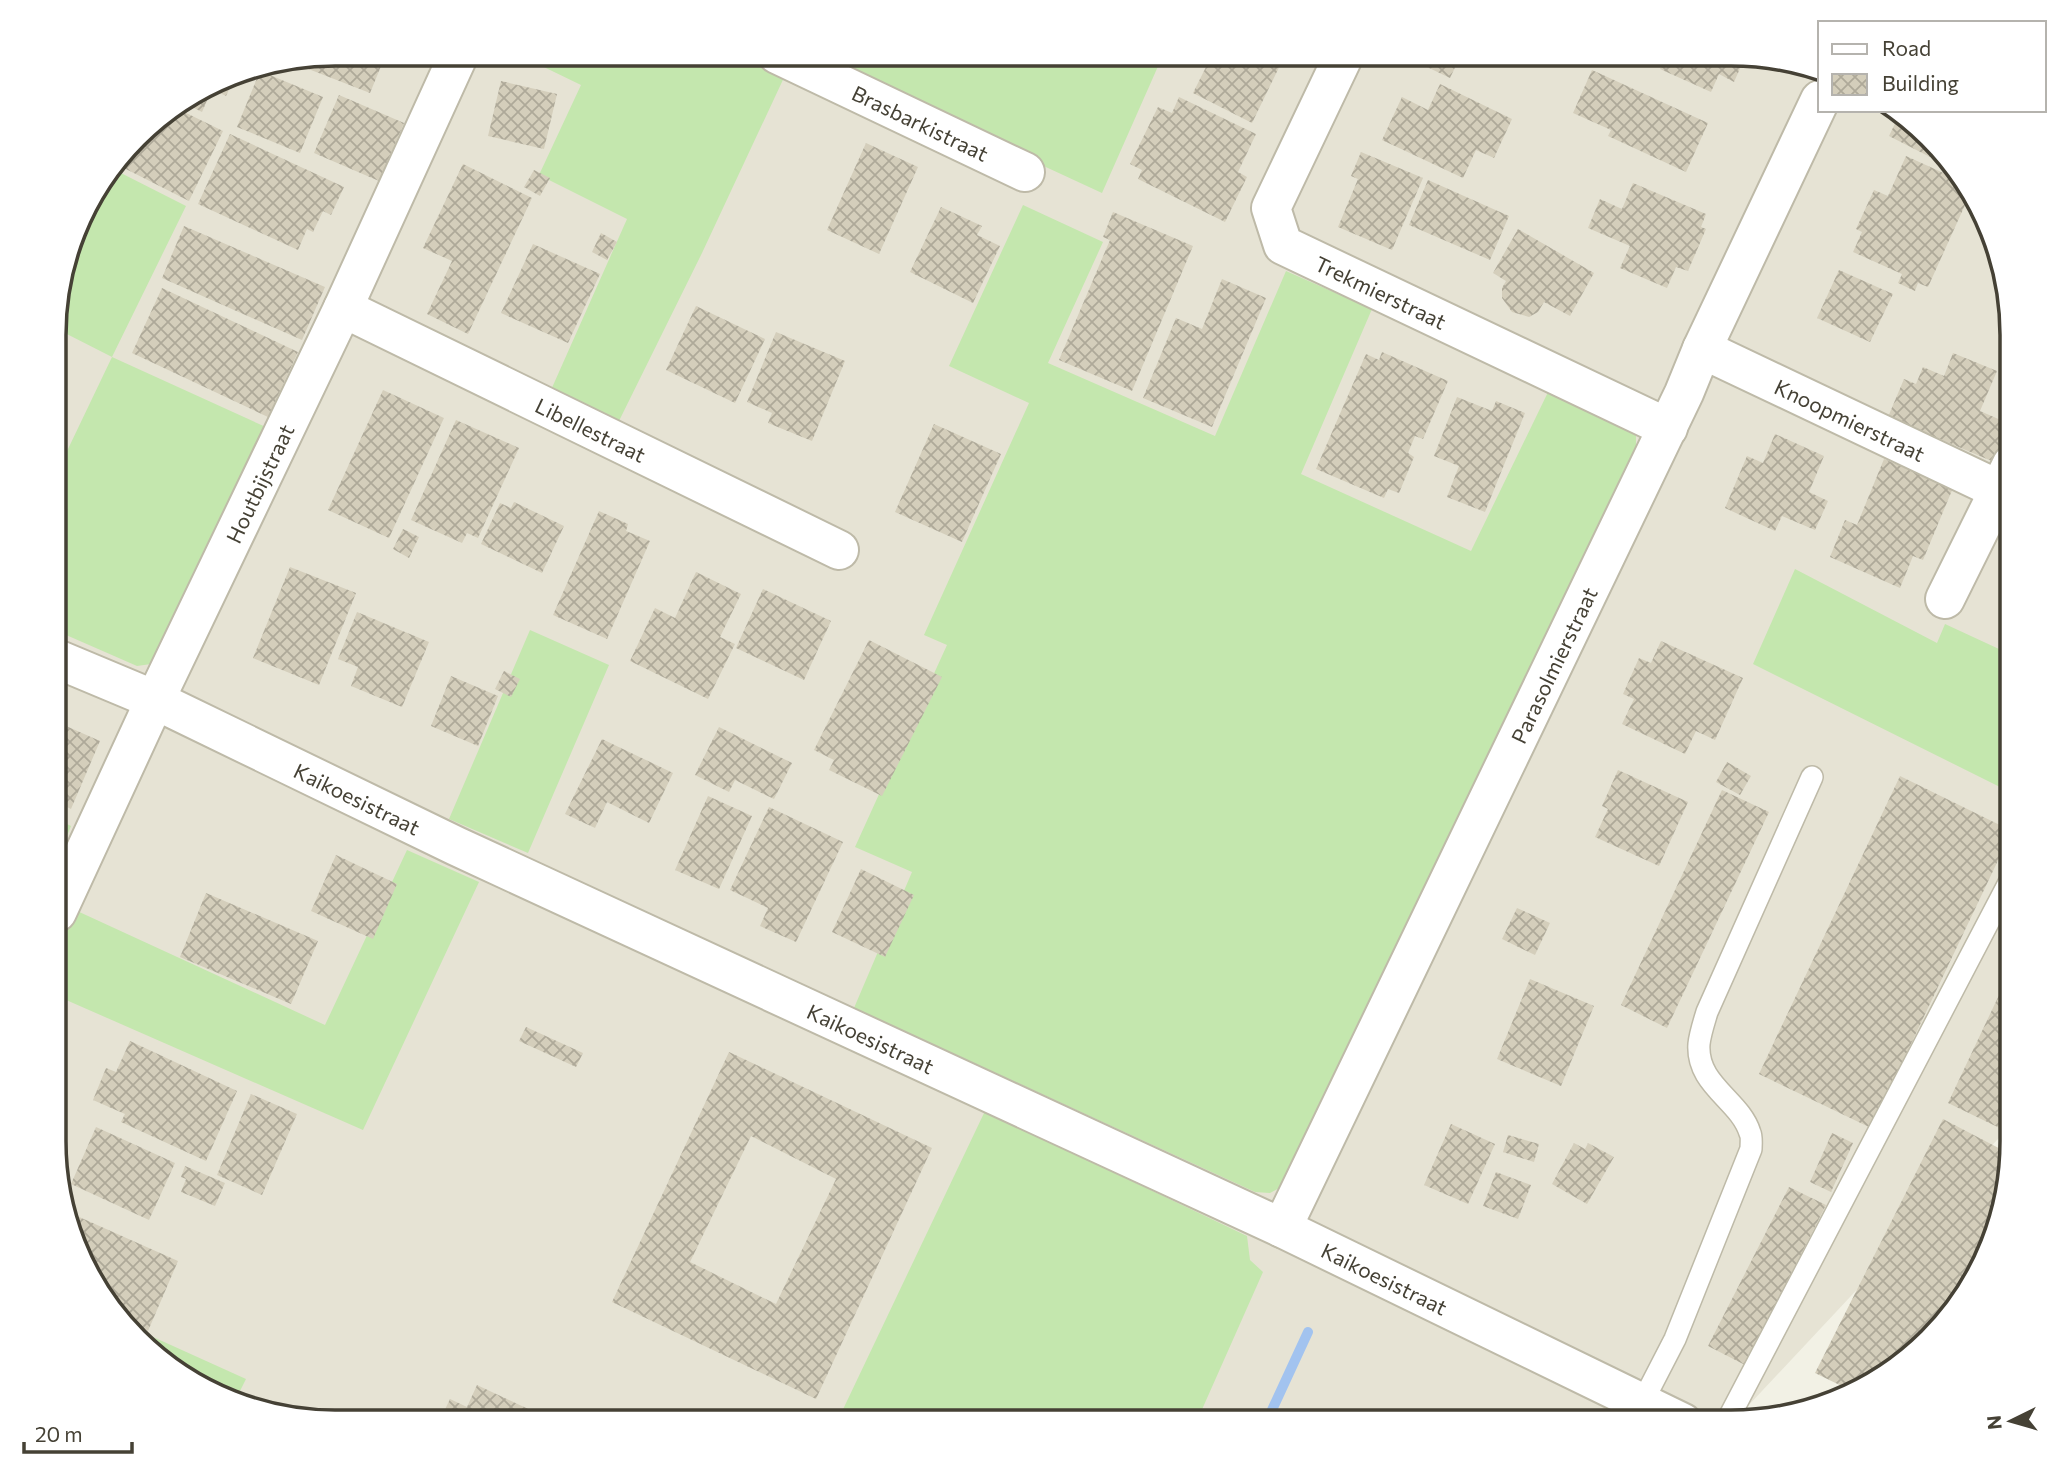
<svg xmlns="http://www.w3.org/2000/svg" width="2067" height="1477" font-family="Commissioner,sans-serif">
  <defs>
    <pattern id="building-cross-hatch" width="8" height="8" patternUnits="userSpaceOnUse" patternTransform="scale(1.75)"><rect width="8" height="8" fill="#d4cebb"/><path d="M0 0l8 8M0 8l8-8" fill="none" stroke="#aea999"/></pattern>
  </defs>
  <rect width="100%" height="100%" fill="#f2f1e5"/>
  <path fill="#e6e3d4" d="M335,54L1750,55L1820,71V110H1899L1903,113L1984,211L2012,317V1124L1732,1423L317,1422L228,1402L164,1364L92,1282L57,1178V299L83,211L150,124L228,75Z"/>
  <path fill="#c4e7ae" d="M517,54H758L788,69L702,253L618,423L551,390L627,219L539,175L581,85Z
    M801,54L1163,55L1102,193Z
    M115,170L186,206L112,357L268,428L151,664L137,666L57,631V472L112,357L57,329V299L83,211Z
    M1023,205L1103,242L1048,363L1215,436L1286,271L1372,309L1301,474L1471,551L1550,388L1626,427L1636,436V450L1287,1184L1270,1193L1255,1192L854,1008L912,872L855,847L947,645L924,635L1029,403L949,366Z
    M1795,569L1937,643L1945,624L2012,655V793L1753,664Z
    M530,630L609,665L528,853L449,819Z
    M57,819L71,826L57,860Z
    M407,850L479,882L363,1130L57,996V951L75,910L325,1025Z
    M985,1111L1247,1236L1250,1260L1263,1272L1196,1423L837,1422Z
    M131,1327L246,1379L234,1403L228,1401L164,1364Z"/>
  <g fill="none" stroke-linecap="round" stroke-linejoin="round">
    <path stroke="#a2c3ef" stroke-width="10" d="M1266,1423L1308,1332"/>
  </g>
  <path fill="url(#building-cross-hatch)" fill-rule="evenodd" d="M335,54H386L370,93L293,63Z
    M1212,55H1285L1252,123L1193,93Z
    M1402,55H1461L1450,78Z
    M1666,55H1746L1734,82L1719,74L1711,92L1660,69Z
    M1592,70L1708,123L1686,172L1608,136L1611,130L1573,113Z
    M260,71L323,97L300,153L237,127Z
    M228,75L235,77L226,96L212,89L202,112L184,103Z
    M501,81L557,94L544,149L488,136Z
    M1440,84L1512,119L1494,158L1476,150L1463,178L1382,140L1402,97L1428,110Z
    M339,95L404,123L379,181L314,153Z
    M1179,97L1256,134L1238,172L1247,177L1225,222L1138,179L1142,170L1130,164L1158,107L1172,113Z
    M176,108L223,131L189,201L118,165L150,124Z
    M1901,111L1937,153L1934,159L1889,136Z
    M230,134L344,187L331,215L323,211L313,232L307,229L298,250L198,204Z
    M866,143L918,167L879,254L827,230Z
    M1361,152L1423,178L1392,250L1338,227L1358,179L1351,176Z
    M1906,156L1959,180L1970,194L1928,287L1918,283L1915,291L1898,283L1902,274L1853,252L1862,232L1856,229L1874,190L1888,196Z
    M463,164L532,198L468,334L427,314L452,261L423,248Z
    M534,170L550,178L540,196L524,187Z
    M1428,180L1509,216L1490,260L1409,225Z
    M1633,183L1706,214L1701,227L1706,229L1688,271L1676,267L1667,288L1620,268L1630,246L1588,228L1600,199L1622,209Z
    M941,207L982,226L977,235L1000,246L973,303L910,272Z
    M1113,212L1193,246L1132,391L1059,360L1110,240L1103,237Z
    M184,226L325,287L302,340L162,278Z
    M1518,229L1594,273L1570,316L1544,302L1538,312L1529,317L1512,312L1502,298V288L1506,281L1493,273Z
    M601,233L617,242L607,260L592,252Z
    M533,244L600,274L568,343L501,313Z
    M1839,270L1893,294L1870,342L1817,318Z
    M1222,279L1266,298L1212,427L1143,398L1176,318L1202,329Z
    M162,288L298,352L268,417L132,353Z
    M696,306L765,339L735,403L666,370Z
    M776,332L845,361L812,441L768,423L772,413L747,402Z
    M1382,352L1448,381L1423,439L1415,436L1408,453L1414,457L1399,493L1388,489L1384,498L1316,469L1366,354L1379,360Z
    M1953,353L1997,371L1980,411L2010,424L1994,462L1888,417L1904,379L1916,384L1923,367L1944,376Z
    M383,390L444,418L389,538L328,510Z
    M1457,397L1492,411L1496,401L1525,413L1485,512L1447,497L1459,466L1434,456Z
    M456,420L519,448L478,538L467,533L462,543L411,520Z
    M934,424L1001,454L962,542L895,512Z
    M1775,434L1824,456L1809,492L1828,501L1815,530L1782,516L1775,531L1725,508L1747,456L1763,463Z
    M1884,459L1953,488L1923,560L1913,556L1900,588L1830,557L1845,520L1857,525Z
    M514,502L564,526L542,573L481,544L500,503L511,508Z
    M599,511L628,524L626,531L650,541L607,639L553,615Z
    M403,529L419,537L409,558L393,549Z
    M290,567L356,593L319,685L253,658Z
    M696,572L741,594L720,637L735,644L708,699L630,661L655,608L675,618Z
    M763,589L831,621L804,680L736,648Z
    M357,612L429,642L402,707L351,686L358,667L338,659Z
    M869,640L942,677L882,796L829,770L834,760L814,750Z
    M1661,641L1743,678L1715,740L1696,731L1685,754L1622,724L1634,699L1623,694L1639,658L1651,663Z
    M504,671L520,679L511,697L495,689Z
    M451,676L498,696L478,746L431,726Z
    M57,722L100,741L71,809L57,802Z
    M719,727L792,763L774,799L735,780L729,792L695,775Z
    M602,739L673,773L649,823L607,802L595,828L565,814Z
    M1727,762L1751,776L1740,795L1716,782Z
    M1618,770L1688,802L1659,866L1595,837L1608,809L1602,806Z
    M1900,776L2012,831L1871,1128L1759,1074Z
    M1722,790L1769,812L1667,1028L1621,1005Z
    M708,796L752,816L719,889L675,870Z
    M769,807L843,842L796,942L760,926L768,908L730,890Z
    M336,855L397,884L373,939L311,911Z
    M861,869L914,895L885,957L832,932Z
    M206,893L318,941L291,1004L180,957Z
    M1517,908L1550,923L1535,955L1502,939Z
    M1530,979L1594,1006L1561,1086L1497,1059Z
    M2000,993L2012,999V1134L1948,1103Z
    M526,1027L583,1053L576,1067L519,1041Z
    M130,1041L237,1091L206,1161L121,1122L125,1114L93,1100L106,1068L116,1072Z
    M729,1052L932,1148L816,1399L612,1302ZM751,1136L836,1179L776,1304L690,1262Z
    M251,1094L297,1114L262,1195L217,1175Z
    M1943,1119L2012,1155L1992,1249L1954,1313L1856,1393L1815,1373Z
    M1451,1124L1495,1144L1468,1204L1424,1185Z
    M96,1127L175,1163L149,1220L71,1184Z
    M1832,1133L1853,1143L1831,1192L1810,1182Z
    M1508,1135L1539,1144L1534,1162L1503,1152Z
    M1574,1143L1585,1149L1588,1143L1614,1157L1587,1204L1552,1184Z
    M185,1166L225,1183L215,1206L181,1192L186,1179L181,1177Z
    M1496,1172L1531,1185L1518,1219L1483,1206Z
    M1789,1187L1826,1205L1745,1365L1708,1346Z
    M68,1212L178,1261L148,1331L126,1321L92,1282Z
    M477,1385L556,1422H439L450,1399L467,1407Z"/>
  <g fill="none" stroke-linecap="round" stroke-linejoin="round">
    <g stroke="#bebaa8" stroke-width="24">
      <path id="lane" d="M1642,1403L1675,1339L1751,1149C1751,1145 1752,1137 1750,1133C1740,1100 1696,1085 1699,1044C1700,1034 1704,1022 1707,1012L1812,777
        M1726,1423L2012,877"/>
    </g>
    <g stroke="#bebaa8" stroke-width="42">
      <g id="street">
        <path id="s1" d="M777,54L1025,172"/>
        <path id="s2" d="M1344,55L1271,208L1283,245L1668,428"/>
        <path id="s3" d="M343,308L839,550"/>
        <path id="s4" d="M1702,349L1999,490"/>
        <path d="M1945,599L2012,464"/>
        <path id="s5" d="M57,659L155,700L456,846L1282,1228L1683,1423"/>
        <path id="s6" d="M57,912L155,700L343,308L459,54"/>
        <path id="s7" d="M1282,1228L1684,393L1702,349L1820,100"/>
      </g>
    </g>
    <use href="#lane" stroke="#fff" stroke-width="21"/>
    <use href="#street" stroke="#fff" stroke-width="38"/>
  </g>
  <g text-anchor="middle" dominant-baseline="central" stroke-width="7" stroke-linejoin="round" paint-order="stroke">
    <g font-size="21" fill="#454135" stroke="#fff">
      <text stroke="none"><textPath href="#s1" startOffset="159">Brasbarkistraat</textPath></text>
      <text stroke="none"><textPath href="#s2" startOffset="317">Trekmierstraat</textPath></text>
      <text stroke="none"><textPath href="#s4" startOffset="164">Knoopmierstraat</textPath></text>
      <text stroke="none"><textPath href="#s3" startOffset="276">Libellestraat</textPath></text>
      <text stroke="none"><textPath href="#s6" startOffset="474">Houtbijstraat</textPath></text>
      <text stroke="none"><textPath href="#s7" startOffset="625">Parasolmierstraat</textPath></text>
      <text stroke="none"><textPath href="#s5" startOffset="331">Kaikoesistraat</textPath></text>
      <text stroke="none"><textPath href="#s5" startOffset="898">Kaikoesistraat</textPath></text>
      <text stroke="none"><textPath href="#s5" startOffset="1465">Kaikoesistraat</textPath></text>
    </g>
  </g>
  <path d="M0 0H2067V1477H0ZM335 66H1731A269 269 0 0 1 2000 335V1141A269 269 0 0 1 1731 1410H335A269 269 0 0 1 66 1141V335A269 269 0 0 1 335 66Z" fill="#fff" fill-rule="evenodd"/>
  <path fill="none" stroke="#454135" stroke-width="3.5" d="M335 66H1731A269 269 0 0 1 2000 335V1141A269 269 0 0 1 1731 1410H335A269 269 0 0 1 66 1141V335A269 269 0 0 1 335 66Z"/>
  <rect x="1818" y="21" width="228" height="91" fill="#ffffff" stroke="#b5b3ae" stroke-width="2"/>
  <rect x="1832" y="44" width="35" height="10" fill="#ffffff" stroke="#b5b3ae" stroke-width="2"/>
  <text x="1882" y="56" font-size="21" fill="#454135">Road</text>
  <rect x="1832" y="74" width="35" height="21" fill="url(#building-cross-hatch)" stroke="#b5b3ae" stroke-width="2"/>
  <text x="1882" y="91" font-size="21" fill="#454135">Building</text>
  <g transform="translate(2011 1421) rotate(265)" stroke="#ffffff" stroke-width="5" paint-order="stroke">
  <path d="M0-5L12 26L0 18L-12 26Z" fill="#454135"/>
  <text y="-10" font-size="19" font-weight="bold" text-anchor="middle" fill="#454135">N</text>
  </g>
  <path d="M24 1442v10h108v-10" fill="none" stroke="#454135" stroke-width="3.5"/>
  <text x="35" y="1442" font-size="21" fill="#454135" stroke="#ffffff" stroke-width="5" paint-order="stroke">20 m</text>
</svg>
